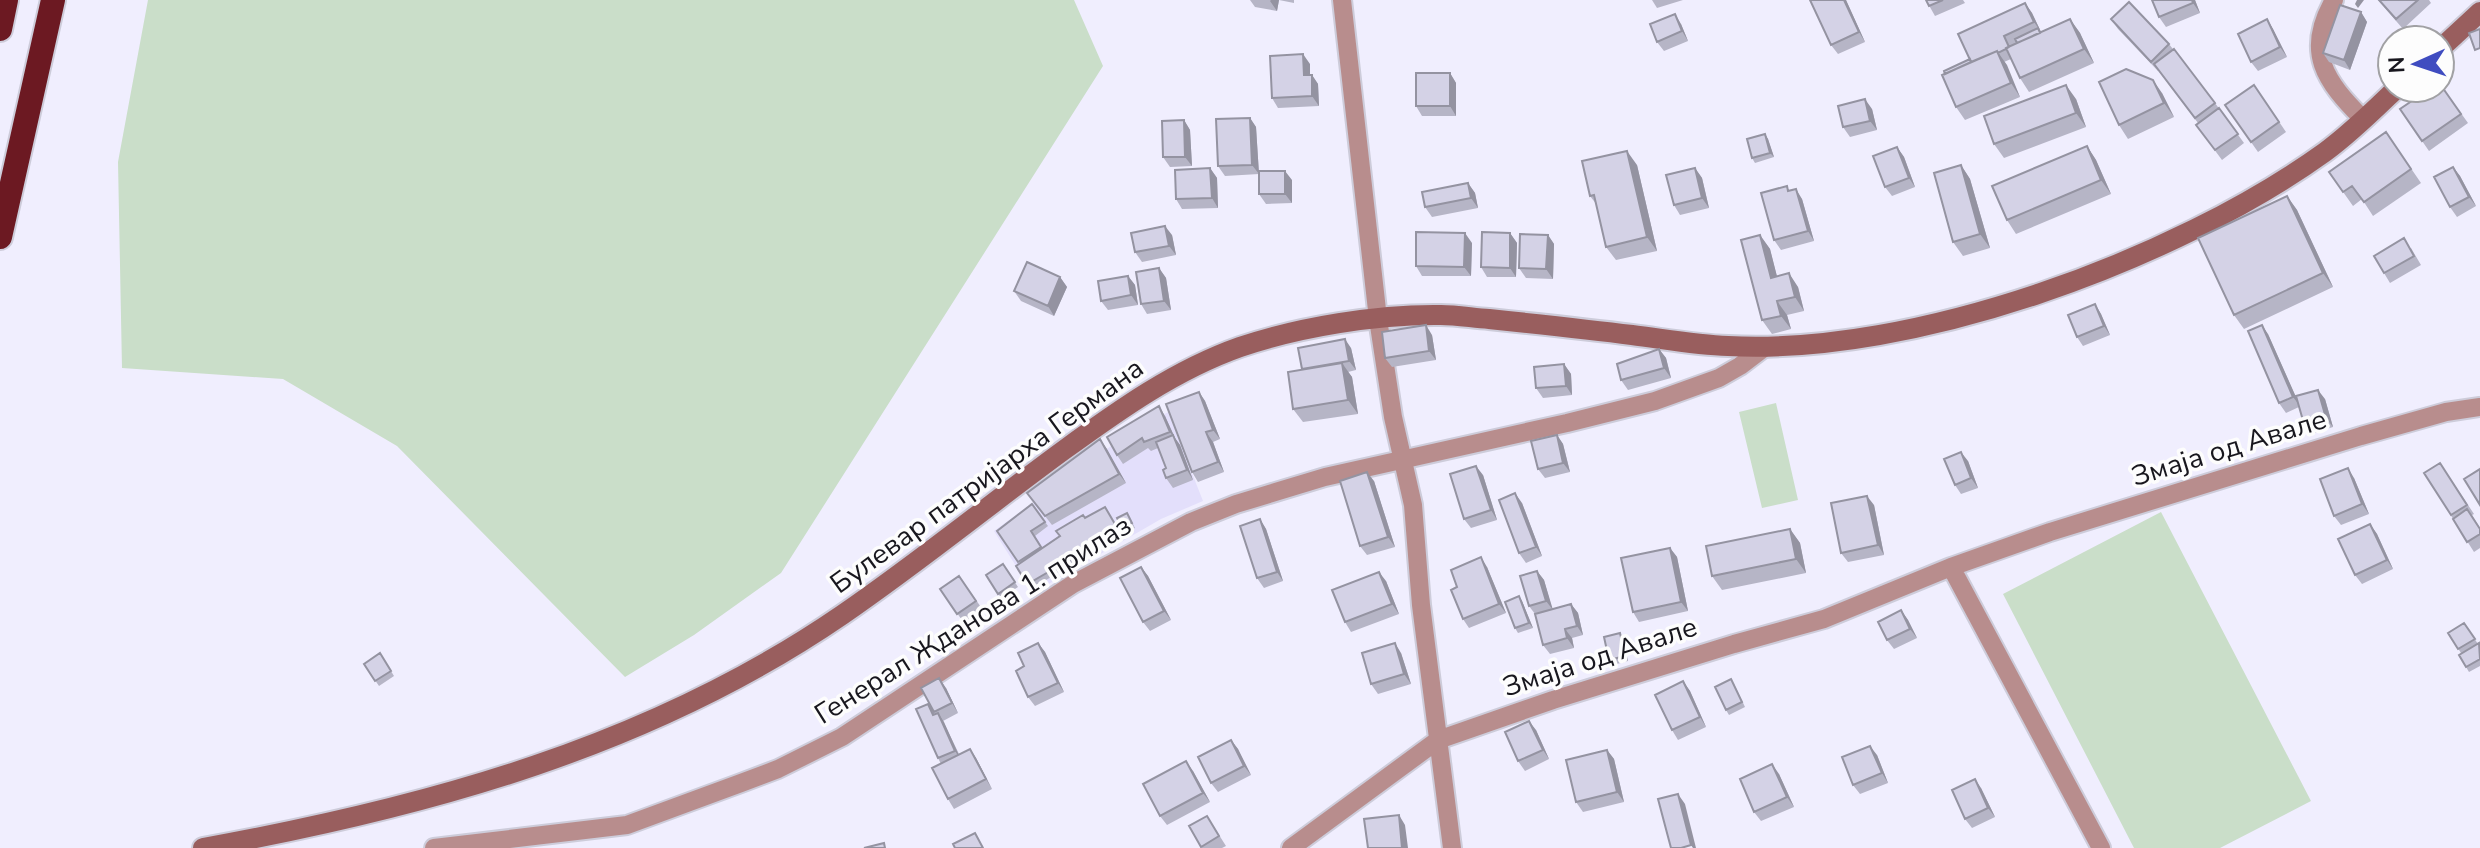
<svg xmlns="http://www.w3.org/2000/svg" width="2480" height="848" font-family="'Nunito Sans',sans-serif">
  <rect width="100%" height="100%" fill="#f0eefe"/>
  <path fill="#e3dffb" d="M1168,412L1203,501L1161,519L1033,593L994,531L1111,446Z"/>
  <path fill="#cadec9" d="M148,0H1074L1103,66L781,573L694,635L625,677L397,446L283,379L122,368L118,162Z
    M1776,403L1798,500L1762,508L1739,412Z
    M2161,512L2311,801L2220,848H2134L2003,594Z"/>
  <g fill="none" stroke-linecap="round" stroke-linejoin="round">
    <g stroke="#cdccda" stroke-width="22">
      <path id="minor" d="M1342,0L1378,319L1393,417L1413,505L1421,605L1452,848
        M2334,0C2304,52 2325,81 2363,119
        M1951,567L2101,848
        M434,848L627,825L741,783L778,769L842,737L1073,584L1191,522L1236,504L1325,477L1567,423L1655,401L1719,378L1740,366L1765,347
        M1291,848L1438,740L1553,700L1734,644L1824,619L1951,567L2050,532L2361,436L2446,412L2480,407"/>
    </g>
    <g stroke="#cdccda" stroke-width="24">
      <path id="secondary" d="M2440,49L2480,12
        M203,848C429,807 651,746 842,615C918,563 990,504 1064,450C1119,410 1175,370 1240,347C1299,327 1378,314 1441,315C1457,315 1473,318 1489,319C1537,324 1585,329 1632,335C1664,339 1696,345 1728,346C1914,356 2175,260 2325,152C2351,133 2374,110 2397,88"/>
    </g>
    <g stroke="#cdccda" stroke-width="28">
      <path id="motorway" d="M0,29L6,0
        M0,237L53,0"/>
    </g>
    <use href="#minor" stroke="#b88d8d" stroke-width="18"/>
    <use href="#secondary" stroke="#995e5e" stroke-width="20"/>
    <use href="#motorway" stroke="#6c1922" stroke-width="24"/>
  </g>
  <path fill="#b6b5c6" d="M1250,0H1294V3L1279,0L1277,11L1255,7Z
    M1652,0H1683L1657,8Z
    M1846,0L1865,42L1838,54L1831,45Z
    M1926,0H1963L1965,3L1935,16Z
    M2195,0L2200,13L2166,27L2159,17Z
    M2378,0H2429L2431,3L2403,29Z
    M2025,3L2032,13L2041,32L2070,19L2080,33L2094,63L2029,92L2020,78L2011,59L2004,62L2020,97L1965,120L1956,107L1945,74L1970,59Z
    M2361,12L2367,22L2350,70L2329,62L2323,53Z
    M2111,19L2169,44L2215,103L2244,143L2222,160L2196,125L2198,123L2158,70V71L2118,29Z
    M2267,19L2273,29L2287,57L2258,71L2251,62Z
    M1681,24L1688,41L1664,51L1657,42Z
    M1310,64V75H1312L1318,84L1319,106L1278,108L1272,98Z
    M1450,73L1456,83V116H1422L1416,106Z
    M2440,84L2468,123L2429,151L2400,109Z
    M2254,85L2286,132L2258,152L2225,105Z
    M2162,93L2174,117L2128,139L2119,125Z
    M2076,99L2086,127L2004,158L1994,144Z
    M1872,109L1877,130L1850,137L1843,127Z
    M1250,118L1256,127L1259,174L1225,176L1218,166Z
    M1184,120L1190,130L1192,166L1170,167L1163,157Z
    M2386,132L2421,183L2373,216L2362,199L2353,206L2329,172Z
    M1765,134L1768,139L1774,157L1755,163L1752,158Z
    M2087,146L2096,160L2111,194L2016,234L2007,220Z
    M1897,147L1904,157L1915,187L1892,196L1885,187Z
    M1637,165L1657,251L1616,260L1606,247L1597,205L1590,196Z
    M1961,165L1970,179L1990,248L1963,256L1953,242Z
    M2453,167L2460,176L2476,206L2457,217L2450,207Z
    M1210,168L1217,178L1218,208L1182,209L1176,199Z
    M1695,168L1702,178L1709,208L1680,215L1674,205Z
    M1292,180V203L1266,204L1259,194Z
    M1468,183L1475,193L1478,208L1432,217L1425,207Z
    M1790,191L1802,199L1814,241L1781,250L1774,240Z
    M2287,196L2297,210L2333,287L2244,329L2234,315Z
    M1510,233L1517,243L1516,277H1487L1481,267Z
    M1172,235L1176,255L1142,262L1135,252Z
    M1548,235L1554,244L1553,279L1526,278L1519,268Z
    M1760,235L1770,249L1777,277L1798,287L1804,311L1787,315L1791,329L1772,334L1762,320Z
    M1472,243L1471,276H1422L1416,266Z
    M2411,248L2421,265L2390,283L2384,273Z
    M1159,268L1166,278L1171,310L1147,314L1141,304Z
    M1128,276L1135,285L1138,305L1108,310L1101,301Z
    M1060,277L1067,287L1054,316L1021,301L1014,291Z
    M2095,304L2101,314L2110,335L2083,346L2077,337Z
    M2268,334L2297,400L2325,399L2333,427L2311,434L2304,424L2299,407L2286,413L2279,403Z
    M1432,335L1436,360L1392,367L1385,358Z
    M1351,348L1356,370L1348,372L1352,377L1358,414L1303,422L1293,409L1302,369Z
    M1659,349L1666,358L1671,378L1628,390L1621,380Z
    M1564,364L1571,374L1572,395L1543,398L1536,388Z
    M1199,392L1205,401L1220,439L1213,442L1224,472L1198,482L1192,472Z
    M1165,416L1175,438L1180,445L1193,480L1173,488L1166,478V468L1158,448L1151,451L1148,448L1123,464L1117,455Z
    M1557,435L1563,444L1570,472L1545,478L1538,469Z
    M1100,439L1126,483L1052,525L1027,493Z
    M1968,461L1978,488L1961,494L1955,485Z
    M2440,463L2474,514L2472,515L2480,528V548L2474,552L2424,473Z
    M1483,475L1497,520L1471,528L1464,519Z
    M2354,478L2369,514L2341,525L2334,516Z
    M1374,481L1395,547L1367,555L1360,546Z
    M1522,503L1542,556L1526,563L1519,553Z
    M1032,504L1048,526L1035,536L1042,548L1085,518L1108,512L1122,536L1034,587L1033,585L1029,587L1026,582L1020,563L997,531Z
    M1874,505L1884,555L1848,562L1841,553Z
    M1130,518L1135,528L1125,533L1122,528Z
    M1260,519L1266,529L1283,581L1264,588L1257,578Z
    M2370,524L2377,534L2393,569L2362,584L2355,575Z
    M1790,529L1800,543L1806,573L1722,590L1712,576Z
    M1670,548L1677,557L1688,611L1639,622L1633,612Z
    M1003,564L1018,587L1001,598L986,575Z
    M1141,567L1148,576L1171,620L1150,631L1143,622Z
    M1487,567L1506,613L1469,628L1463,619L1457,587Z
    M1537,571L1544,580L1552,609L1571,604L1578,613L1583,635L1572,638L1574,648L1550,654L1543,645L1535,614L1529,606Z
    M959,576L983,610L964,623L940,589Z
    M1386,581L1399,614L1351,632L1345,622Z
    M1519,596L1522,601L1533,628L1518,633L1515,628Z
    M1901,610L1908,620L1917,638L1894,649L1887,640Z
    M2464,623L2478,644L2480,645V666L2469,672L2466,667L2461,653L2448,633Z
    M1623,638L1628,661L1613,665L1609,660Z
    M1038,643L1045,652L1064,692L1035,706L1028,697L1024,666Z
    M380,653L394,676L379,686L364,664Z
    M1401,653L1411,684L1378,694L1371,684Z
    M1683,681L1690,691L1706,727L1678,740L1672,730Z
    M1734,684L1745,707L1729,715L1726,710Z
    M921,688H946L958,713L943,721L959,754L970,749L976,758L992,789L954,809L948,799L941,764L938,758L928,704L935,714Z
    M1536,730L1549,759L1525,771L1518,761Z
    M1231,740L1238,749L1251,775L1218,792L1211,783Z
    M1607,750L1614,759L1624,802L1583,812L1576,802Z
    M1877,755L1888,783L1860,794L1853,785Z
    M1193,771L1210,802L1167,825L1160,816Z
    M1779,774L1794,807L1761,821L1754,812Z
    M1981,788L1995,817L1972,828L1965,819Z
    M1207,816L1226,846L1222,848H1202L1189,826Z"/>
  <path fill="#9493a1" d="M1271,0H1279L1277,11L1270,1Z
    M1844,0H1846L1865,42L1859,32Z
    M2192,0H2195L2200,13L2193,3Z
    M2357,0H2364L2358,8L2355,4Z
    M2025,3L2032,13L2041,32L2034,22Z
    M2361,12L2367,22L2350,70L2344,60Z
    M1675,14L1681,24L1688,41L1682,31Z
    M2070,19L2080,33L2094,63L2084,49Z
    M2267,19L2273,29L2287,57L2280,47Z
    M1997,51L2007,65L2020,97L2011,83Z
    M1303,54L1310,64V84L1304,75Z
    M1450,73L1456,83V116L1450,106Z
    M1312,75L1318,84L1319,106L1312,96Z
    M2153,80L2162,93L2174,117L2164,103Z
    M2066,85L2076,99L2086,127L2076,113Z
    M1865,99L1872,109L1877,130L1870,121Z
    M1250,118L1256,127L1259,174L1252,165Z
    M1184,120L1190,130L1192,166L1185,157Z
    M1765,134L1768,139L1774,157L1770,153Z
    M2087,146L2096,160L2111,194L2101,180Z
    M1897,147L1904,157L1915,187L1909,178Z
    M1627,151L1637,165L1657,251L1647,237Z
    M1961,165L1970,179L1990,248L1980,234Z
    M2453,167L2460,176L2476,206L2469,197Z
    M1210,168L1217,178L1218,208L1212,198Z
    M1695,168L1702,178L1709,208L1702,198Z
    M1285,171L1292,180V203L1285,194Z
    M1468,183L1475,193L1478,208L1471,198Z
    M1796,189L1802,199L1814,241L1808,231Z
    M2287,196L2297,210L2333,287L2323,273Z
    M1165,226L1172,235L1176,255L1169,246Z
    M1465,233L1472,243L1471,276L1464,267Z
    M1510,233L1517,243L1516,277L1510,268Z
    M1548,235L1554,244L1553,279L1546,269Z
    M1760,235L1770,249L1781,292L1771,278Z
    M1159,268L1166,278L1171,310L1164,301Z
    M1789,273L1798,287L1804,311L1795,297Z
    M1128,276L1135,285L1138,305L1131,295Z
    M1060,277L1067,287L1054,316L1048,306Z
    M1777,301L1787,315L1791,329L1781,316Z
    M2095,304L2101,314L2110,335L2104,326Z
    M1426,325L1432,335L1436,360L1429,351Z
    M2262,325L2268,334L2300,406L2293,397Z
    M1345,339L1351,348L1356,370L1349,361Z
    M1659,349L1666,358L1671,378L1664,368Z
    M1342,363L1352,377L1358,414L1348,400Z
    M1564,364L1571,374L1572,395L1566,386Z
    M2318,390L2325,399L2333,427L2326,418Z
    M1199,392L1205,401L1220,439L1213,430Z
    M1159,406L1165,416L1175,438L1180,445L1193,480L1187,470L1174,438L1170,432Z
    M1206,432L1213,442L1224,472L1218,462Z
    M1557,435L1563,444L1570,472L1563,463Z
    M1100,439L1107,449L1126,483L1119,474Z
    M1961,452L1968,461L1978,488L1971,478Z
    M1476,466L1483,475L1497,520L1491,510Z
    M2348,468L2354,478L2369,514L2362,504Z
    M1367,472L1374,481L1395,547L1388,537Z
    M1515,493L1522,503L1542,556L1536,547Z
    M1867,496L1874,505L1884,555L1878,545Z
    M1260,519L1266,529L1283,581L1277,572Z
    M2370,524L2377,534L2393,569L2387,560Z
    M1790,529L1800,543L1806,573L1796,559Z
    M1670,548L1677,557L1688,611L1681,602Z
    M1481,557L1487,567L1506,613L1499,604Z
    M1141,567L1148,576L1171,620L1164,611Z
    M1537,571L1544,580L1553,610L1546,601Z
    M1379,572L1386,581L1399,614L1392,604Z
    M1519,596L1522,601L1533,628L1529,623Z
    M1571,604L1578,613L1583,635L1577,626Z
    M1901,610L1908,620L1917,638L1910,629Z
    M1565,629L1572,638L1574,648L1567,638Z
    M1620,633L1623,638L1628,661L1625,656Z
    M1038,643L1045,652L1064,692L1058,683Z
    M1395,643L1401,653L1411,684L1404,674Z
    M939,678L946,688L958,713L952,703Z
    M1683,681L1690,691L1706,727L1700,717Z
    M938,713L944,722L961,760L955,751Z
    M1529,721L1536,730L1549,759L1543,750Z
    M1231,740L1238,749L1251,775L1244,766Z
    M1870,746L1877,755L1888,783L1882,773Z
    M970,749L976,758L992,789L986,779Z
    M1607,750L1614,759L1624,802L1617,792Z
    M1186,761L1193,771L1210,802L1203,793Z
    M1772,764L1779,774L1794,807L1787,797Z
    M1975,779L1981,788L1995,817L1988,808Z
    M1678,794L1685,804L1696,848H1693L1691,845Z
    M1399,815L1405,825L1408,848H1402Z"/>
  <path fill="#d4d2e6" stroke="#9493a1" stroke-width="2" d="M1810,0H1844L1859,32L1831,45Z
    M1926,0H1943L1929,6Z
    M2152,0H2192L2193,3L2159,17Z
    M2379,0H2418L2396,19Z
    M2129,2L2169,44L2151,62L2111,19Z
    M2025,3L2034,22L2004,36L2009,47L2006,49L1998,53L1997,51L1971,62L1958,34Z
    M2340,5L2361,12L2344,60L2323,53Z
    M1675,14L1682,31L1657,42L1650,24Z
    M2070,19L2084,49L2020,78L2006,48Z
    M2267,19L2280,47L2251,62L2238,34Z
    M2038,28L2040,33L2017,43L2015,39Z
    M2480,29V48L2475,50L2469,33Z
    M2174,49L2215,103L2195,118L2154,64Z
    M1997,51L2011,83L1956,107L1942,75Z
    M1303,54L1304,75H1312V96L1272,98L1270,56Z
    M1970,59L1971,62L1945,74L1944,71Z
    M2126,69L2153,80L2164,103L2119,125L2099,82Z
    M1416,73H1450V106H1416Z
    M2440,84L2461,114L2422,141L2400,109L2431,88H2440Z
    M2066,85L2076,113L1994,144L1984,116Z
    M2254,85L2279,122L2251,142L2225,105Z
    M1865,99L1870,121L1843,127L1838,106Z
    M2219,108L2238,134L2215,150L2196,125Z
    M1250,118L1252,165L1218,166L1216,119Z
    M1184,120L1185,157H1163L1162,121Z
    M2386,132L2411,169L2364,202L2352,186L2343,192L2329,172Z
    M1765,134L1770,153L1752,158L1747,139Z
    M2087,146L2101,180L2007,220L1992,186Z
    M1897,147L1909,178L1885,187L1873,156Z
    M1627,151L1647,237L1606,247L1594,195L1590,196L1582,161Z
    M1961,165L1980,234L1953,242L1934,173Z
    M2453,167L2469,197L2450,207L2434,177Z
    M1210,168L1212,198L1176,199L1175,170Z
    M1695,168L1702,198L1674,205L1666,175Z
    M1259,171H1285V194H1259Z
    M1468,183L1471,198L1425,207L1422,192Z
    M1787,186L1788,191L1796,189L1808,231L1774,240L1761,193Z
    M2287,196L2323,273L2234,315L2198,238Z
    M1165,226L1169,246L1135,252L1131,233Z
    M1416,232L1465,233L1464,267L1416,266Z
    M1482,232L1510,233V268L1481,267Z
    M1520,234L1548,235L1546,269L1519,268Z
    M1760,235L1771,278L1789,273L1795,297L1777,301L1781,316L1762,320L1741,240Z
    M2404,238L2414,256L2384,273L2374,256Z
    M1027,262L1060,277L1048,306L1014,291Z
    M1159,268L1164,301L1141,304L1136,272Z
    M1128,276L1131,295L1101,301L1098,281Z
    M2095,304L2104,326L2077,337L2068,315Z
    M1426,325L1429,351L1385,358L1382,332Z
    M2262,325L2293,397L2279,403L2248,331Z
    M1345,339L1349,361L1302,369L1298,348Z
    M1659,349L1664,368L1621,380L1617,364Z
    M1342,363L1348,400L1293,409L1288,372Z
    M1564,364L1566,386L1536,388L1534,367Z
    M2318,390L2326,418L2304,424L2296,396Z
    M1199,392L1213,430L1206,432L1218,462L1192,472L1166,404Z
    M1159,406L1170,432L1144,442L1142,438L1117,455L1107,437Z
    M1173,435L1187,470L1166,478L1163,470L1166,468L1156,442Z
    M1557,435L1563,463L1538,469L1531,441Z
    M1100,439L1119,474L1045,516L1027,493Z
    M1961,452L1971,478L1955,485L1944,459Z
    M2440,463L2467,505L2451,515L2424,473Z
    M1476,466L1491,510L1464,519L1450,474Z
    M2348,468L2362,504L2334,516L2320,479Z
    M2480,469V505L2464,479Z
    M1367,472L1388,537L1360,546L1340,481Z
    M1515,493L1536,547L1519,553L1499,500Z
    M1867,496L1878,545L1841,553L1831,503Z
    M1032,504L1045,522L1031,531L1041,547L1018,562L997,531Z
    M1105,507L1119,531L1031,582L1029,580L1026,582L1016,566L1060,536L1056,531L1083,515L1085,518Z
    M2467,509L2480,529V534L2467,542L2453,519Z
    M1127,513L1132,523L1122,528L1117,518Z
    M1260,519L1277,572L1257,578L1240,526Z
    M2370,524L2387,560L2355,575L2338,539Z
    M1790,529L1796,559L1712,576L1706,546Z
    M1670,548L1681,602L1633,612L1621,558Z
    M1481,557L1499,604L1463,619L1451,590L1457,587L1451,570Z
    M1003,564L1015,582L998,594L986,575Z
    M1141,567L1164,611L1143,622L1120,578Z
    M1537,571L1546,601L1529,606L1520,576Z
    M1379,572L1392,604L1345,622L1332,590Z
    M959,576L976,601L957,614L940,589Z
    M1519,596L1529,623L1515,628L1505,602Z
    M1571,604L1577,626L1565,629L1567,638L1543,645L1535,614Z
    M1901,610L1910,629L1887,640L1878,622Z
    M2464,623L2475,639L2458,649L2448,633Z
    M1620,633L1625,656L1609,660L1604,637Z
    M1038,643L1058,683L1028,697L1016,671L1024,666L1018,653Z
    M1395,643L1404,674L1371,684L1362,653Z
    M2479,643L2480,659L2466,667L2459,655Z
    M380,653L391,671L375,681L364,664Z
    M939,678L952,703L934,712L921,688Z
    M1731,679L1742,702L1726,710L1715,687Z
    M1683,681L1700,717L1672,730L1655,695Z
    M928,704L933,715L938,713L955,751L938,758L916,709Z
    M1529,721L1543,750L1518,761L1505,732Z
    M1231,740L1244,766L1211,783L1198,757Z
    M1870,746L1882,773L1853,785L1842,757Z
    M970,749L986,779L948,799L932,768Z
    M1607,750L1617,792L1576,802L1566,760Z
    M1186,761L1203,793L1160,816L1143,784Z
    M1772,764L1787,797L1754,812L1740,779Z
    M1975,779L1988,808L1965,819L1952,790Z
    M1678,794L1691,845L1681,848H1671L1658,799Z
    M1399,815L1402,848H1368L1364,819Z
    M1207,816L1219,836L1201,847L1189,826Z
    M975,833L983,848H955L953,844Z
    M884,843L885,848H864Z"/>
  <g text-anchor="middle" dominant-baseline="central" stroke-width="7" stroke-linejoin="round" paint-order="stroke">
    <g font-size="28" fill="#18171e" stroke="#fdfdfd">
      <text transform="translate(2229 448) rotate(-17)">Змаја од Авале</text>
      <text transform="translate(987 476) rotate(-36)">Булевар патријарха Германа</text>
      <text transform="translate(973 620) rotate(-32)">Генерал Жданова 1. прилаз</text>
      <text transform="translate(1600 657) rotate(-18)">Змаја од Авале</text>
    </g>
  </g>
  <g transform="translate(2416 64) rotate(267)"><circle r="38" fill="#fdfdfd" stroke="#a1a1a4" stroke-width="2"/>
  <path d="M0-6L14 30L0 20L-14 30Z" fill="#3f4cc0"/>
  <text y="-12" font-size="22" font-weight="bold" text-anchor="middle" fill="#18171e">N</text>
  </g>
</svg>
